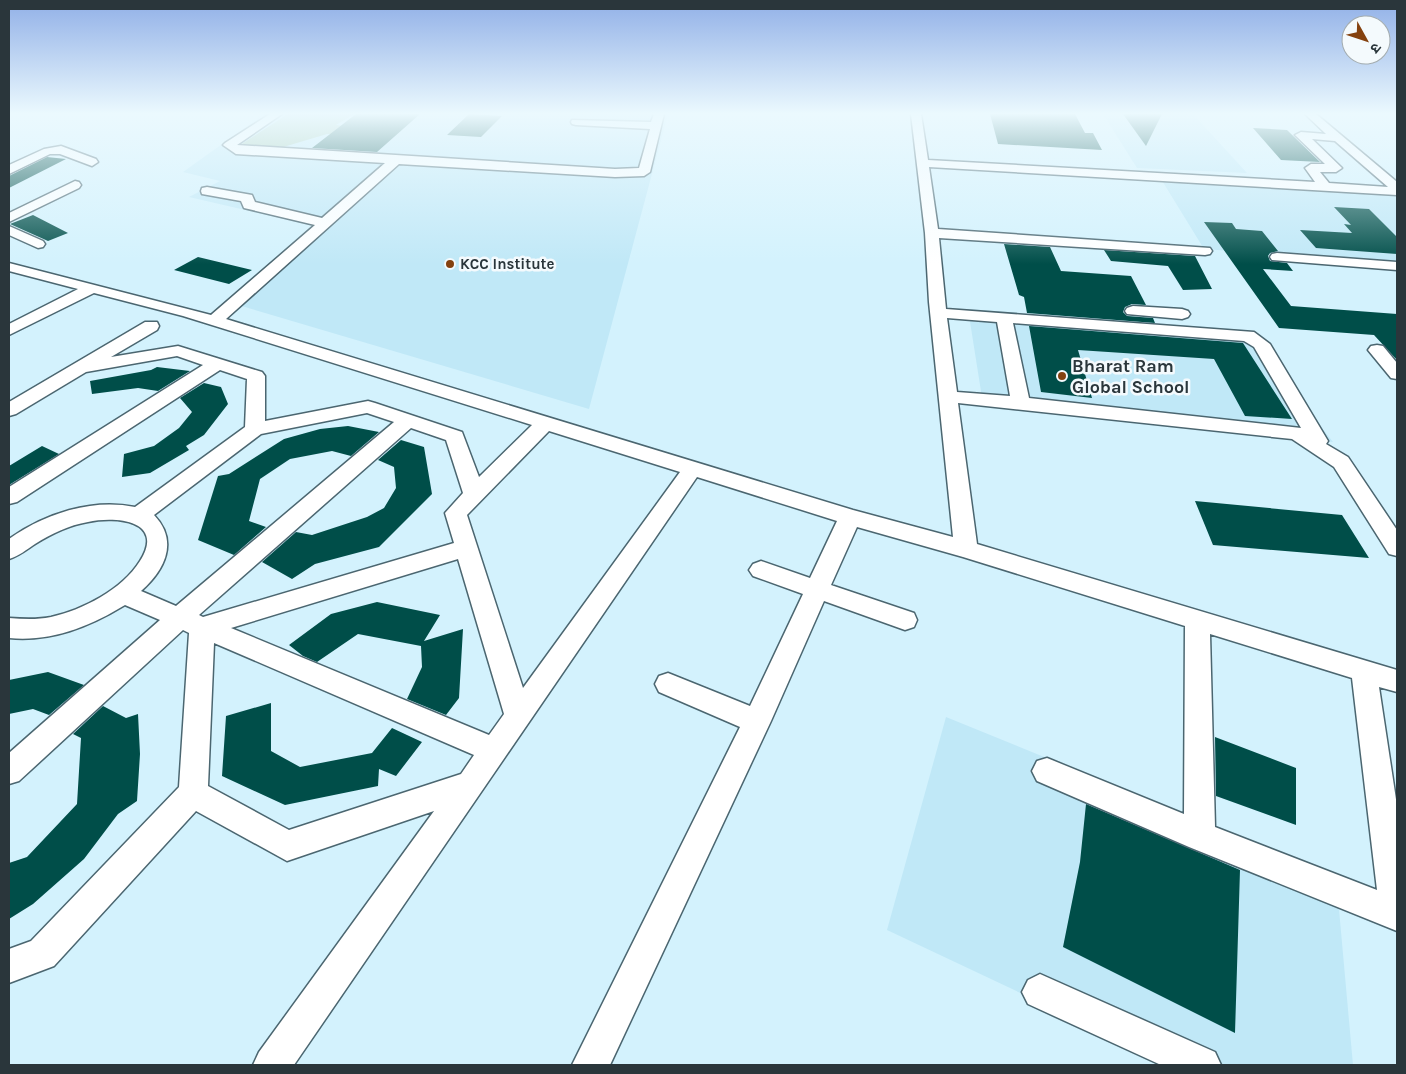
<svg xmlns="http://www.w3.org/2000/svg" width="1406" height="1074" font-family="Karla,'Noto Sans Devanagari',sans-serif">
  <rect width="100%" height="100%" fill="#d3f2fd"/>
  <path fill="#c0e8f7" d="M264,114H668L589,409L228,302L314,226L189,197L220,181L183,172Z
    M1103,114H1193L1247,173L1137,168Z
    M1161,179L1394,193L1397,196V263L1204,249Z
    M968,309L1245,330L1333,442L983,404Z
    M946,717L1336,876L1353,1065H1173L887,930Z"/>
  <path fill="#9ec5a9" d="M288,114H354L336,125L351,127L340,134H327L280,148L237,147Z"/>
  <path fill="#004e49" d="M356,114H420L377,152L312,148Z
    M469,114L502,116L481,137L447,135Z
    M990,114H1075L1085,133H1093L1102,150L998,144Z
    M1123,114H1162L1146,146Z
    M1253,128L1287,130L1320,162L1281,160Z
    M47,157L66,159L9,188V176Z
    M1334,207L1369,209L1397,237V254L1316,248L1300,230L1352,233L1344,224L1351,225Z
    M33,215L68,233L48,241L10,224Z
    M1204,222L1232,223L1236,229L1262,231L1278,251L1270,253L1268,256L1270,261L1287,263L1293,271L1263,269L1291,306L1397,314V360L1374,335L1279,328Z
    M1004,244L1050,247L1061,271L1131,276L1146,305L1132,304L1125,307L1123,312L1127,316L1153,318L1155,323L1027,313L1024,297L1019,295Z
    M1104,250L1195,256L1212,289L1183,290L1168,266L1111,261Z
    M198,257L252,270L229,284L174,270Z
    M1029,326L1243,343L1292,419L1245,416L1214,359L1078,350L1092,398L1041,392Z
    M157,367L190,371L158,391L138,388L92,394L90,381L151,370Z
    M204,383L221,387L228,404L204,435L186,446L189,450L150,473L122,477L124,454L154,446L179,428L192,412L180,398Z
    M348,426L379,432L351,456L332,451L290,459L260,479L249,521L266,527L234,555L198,540L218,476L229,474L284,439L320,429Z
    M401,440L424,447L432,494L379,547L315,564L292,579L262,562L296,532L312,535L367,517L384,508L396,488L394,467L378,460Z
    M42,446L59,454L9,485V466Z
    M1195,501L1342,515L1369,558L1213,545Z
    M377,602L440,615L424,641L463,629L459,698L446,715L407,699L422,667L421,646L358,634L317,662L303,656L289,645L331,614Z
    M48,672L84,685L49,715L33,709L9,714V680Z
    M271,703V751L300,767L372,753L392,728L422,742L396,776L379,769L378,786L285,805L222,776L226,716Z
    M103,706L126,718L138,714L140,754L137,801L118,814L84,859L33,904L9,919V863L27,857L77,804L81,738L73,734Z
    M1215,737L1296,768V825L1216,796Z
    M1086,804L1240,870L1235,1033L1063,947L1080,862Z"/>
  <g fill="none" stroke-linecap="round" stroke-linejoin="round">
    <g stroke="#4b6670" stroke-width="3">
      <path id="minor" d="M270,114H282L237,145L615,169L639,168L650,129L576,125L572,124L571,122L572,120L651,122L654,114H664L650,172L644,176L615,177L399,164L226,319L853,510L953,537L929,302L925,233L911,114H921L928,160L1315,182L1305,168L1311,164H1325L1295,135L1301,132L1326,134L1305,114H1316L1397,182V195L929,167L938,229L1210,248L1212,251L1210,254L1205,255L939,238L946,309L1254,332L1270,344L1328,441L1326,444L1348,457L1397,530V556L1389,554L1334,467L1292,439L958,403L977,544L1397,670V692L1379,687L1397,806V931L1189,847L1037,781L1032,771L1037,761L1047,758L1184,814L1185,626L963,557L857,527L831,585L914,613L917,620L914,627L905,630L824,601L771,721L610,1065H572L740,727L659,692L655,684L659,676L668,673L750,706L803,594L753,576L749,570L753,564L761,561L810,578L837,521L697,477L294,1065H253L259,1052L434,811L287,861L196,811L54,966L9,983V949L31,941L179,787L189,633L183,630L19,781L9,784V753L160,620L125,605C89,627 51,642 9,638V618C23,619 36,620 51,617C82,610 122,590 140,561C166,520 115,516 88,522C69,525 51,534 35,544C26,550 19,556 9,559V539C44,514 92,498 135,507L245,427L247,379L220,370L17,502L9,504V487L203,365L177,356L86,372L16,414L9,416V402L145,322H157L159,326L157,330L111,357L178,346L262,372L265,376V421L368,401L375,403L462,432L479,477L532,425L183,316L94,293L9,335V324L78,289L9,271V263L211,315L315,225L244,208L241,201L202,194L201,191L202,188L207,187L252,195L255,202L322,218L385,163L236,154L223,145L225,143ZM1312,139L1335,141L1388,187L1329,183L1320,172H1336L1342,168ZM947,318L997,322L1010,396L957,392ZM1013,323L1244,341L1254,347L1301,428L1029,398ZM367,413L394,422L176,606L141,591C165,570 179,541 154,515L261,434ZM411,428L446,440L463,493L445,513L454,543L203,617L199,615ZM549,431L680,472L523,688L467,515ZM458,559L504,714L489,735L231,628ZM1210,634L1352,678L1377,890L1215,827ZM214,643L474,755L461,774L289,830L208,786Z
        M61,146L96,159L98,162L92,166L60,154H50L9,174V165L44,149Z
        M75,181L79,182L81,185L79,188L9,222V213Z
        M9,226L43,241L45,244L43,247L38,248L9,235Z
        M1277,253L1397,262V270L1272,260L1270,257L1272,254Z
        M1133,306L1182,309L1188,311L1190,314L1188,317L1182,319L1127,314L1125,311L1127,308Z
        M1377,345L1383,346L1397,363V379L1391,378L1368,350L1371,346Z
        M1040,974L1215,1052L1221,1065H1161L1028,1004L1022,992L1028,980Z"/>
    </g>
    <use href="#minor" fill="#fff" fill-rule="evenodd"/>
  </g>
  <linearGradient id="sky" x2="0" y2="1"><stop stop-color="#91b0e7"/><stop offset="0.43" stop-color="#ebf9fe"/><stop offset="1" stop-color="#ebf9fe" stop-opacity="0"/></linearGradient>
  <rect width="1406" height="264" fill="url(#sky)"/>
  <g fill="#84410f" stroke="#f4fafd" stroke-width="2">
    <circle cx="450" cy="264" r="5"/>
    <circle cx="1062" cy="376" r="5"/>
  </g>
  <g text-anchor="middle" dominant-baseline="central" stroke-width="5" stroke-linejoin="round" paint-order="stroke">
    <g font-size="15" font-weight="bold" fill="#2a363b" stroke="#f4fafd" text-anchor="start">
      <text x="460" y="264">KCC Institute</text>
    </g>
    <g font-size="18" font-weight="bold" fill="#2a363b" stroke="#f4fafd" text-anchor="start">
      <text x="1072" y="366">Bharat Ram<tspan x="1072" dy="21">Global School</tspan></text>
    </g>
  </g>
  <rect width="1406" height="1074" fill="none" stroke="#2a363b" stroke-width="20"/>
  <g transform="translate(1366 40) rotate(130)"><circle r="24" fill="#f4fafd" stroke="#a3acaf"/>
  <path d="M0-4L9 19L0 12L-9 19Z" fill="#84410f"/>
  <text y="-8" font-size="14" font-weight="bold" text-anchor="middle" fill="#2a363b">उ</text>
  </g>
</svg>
